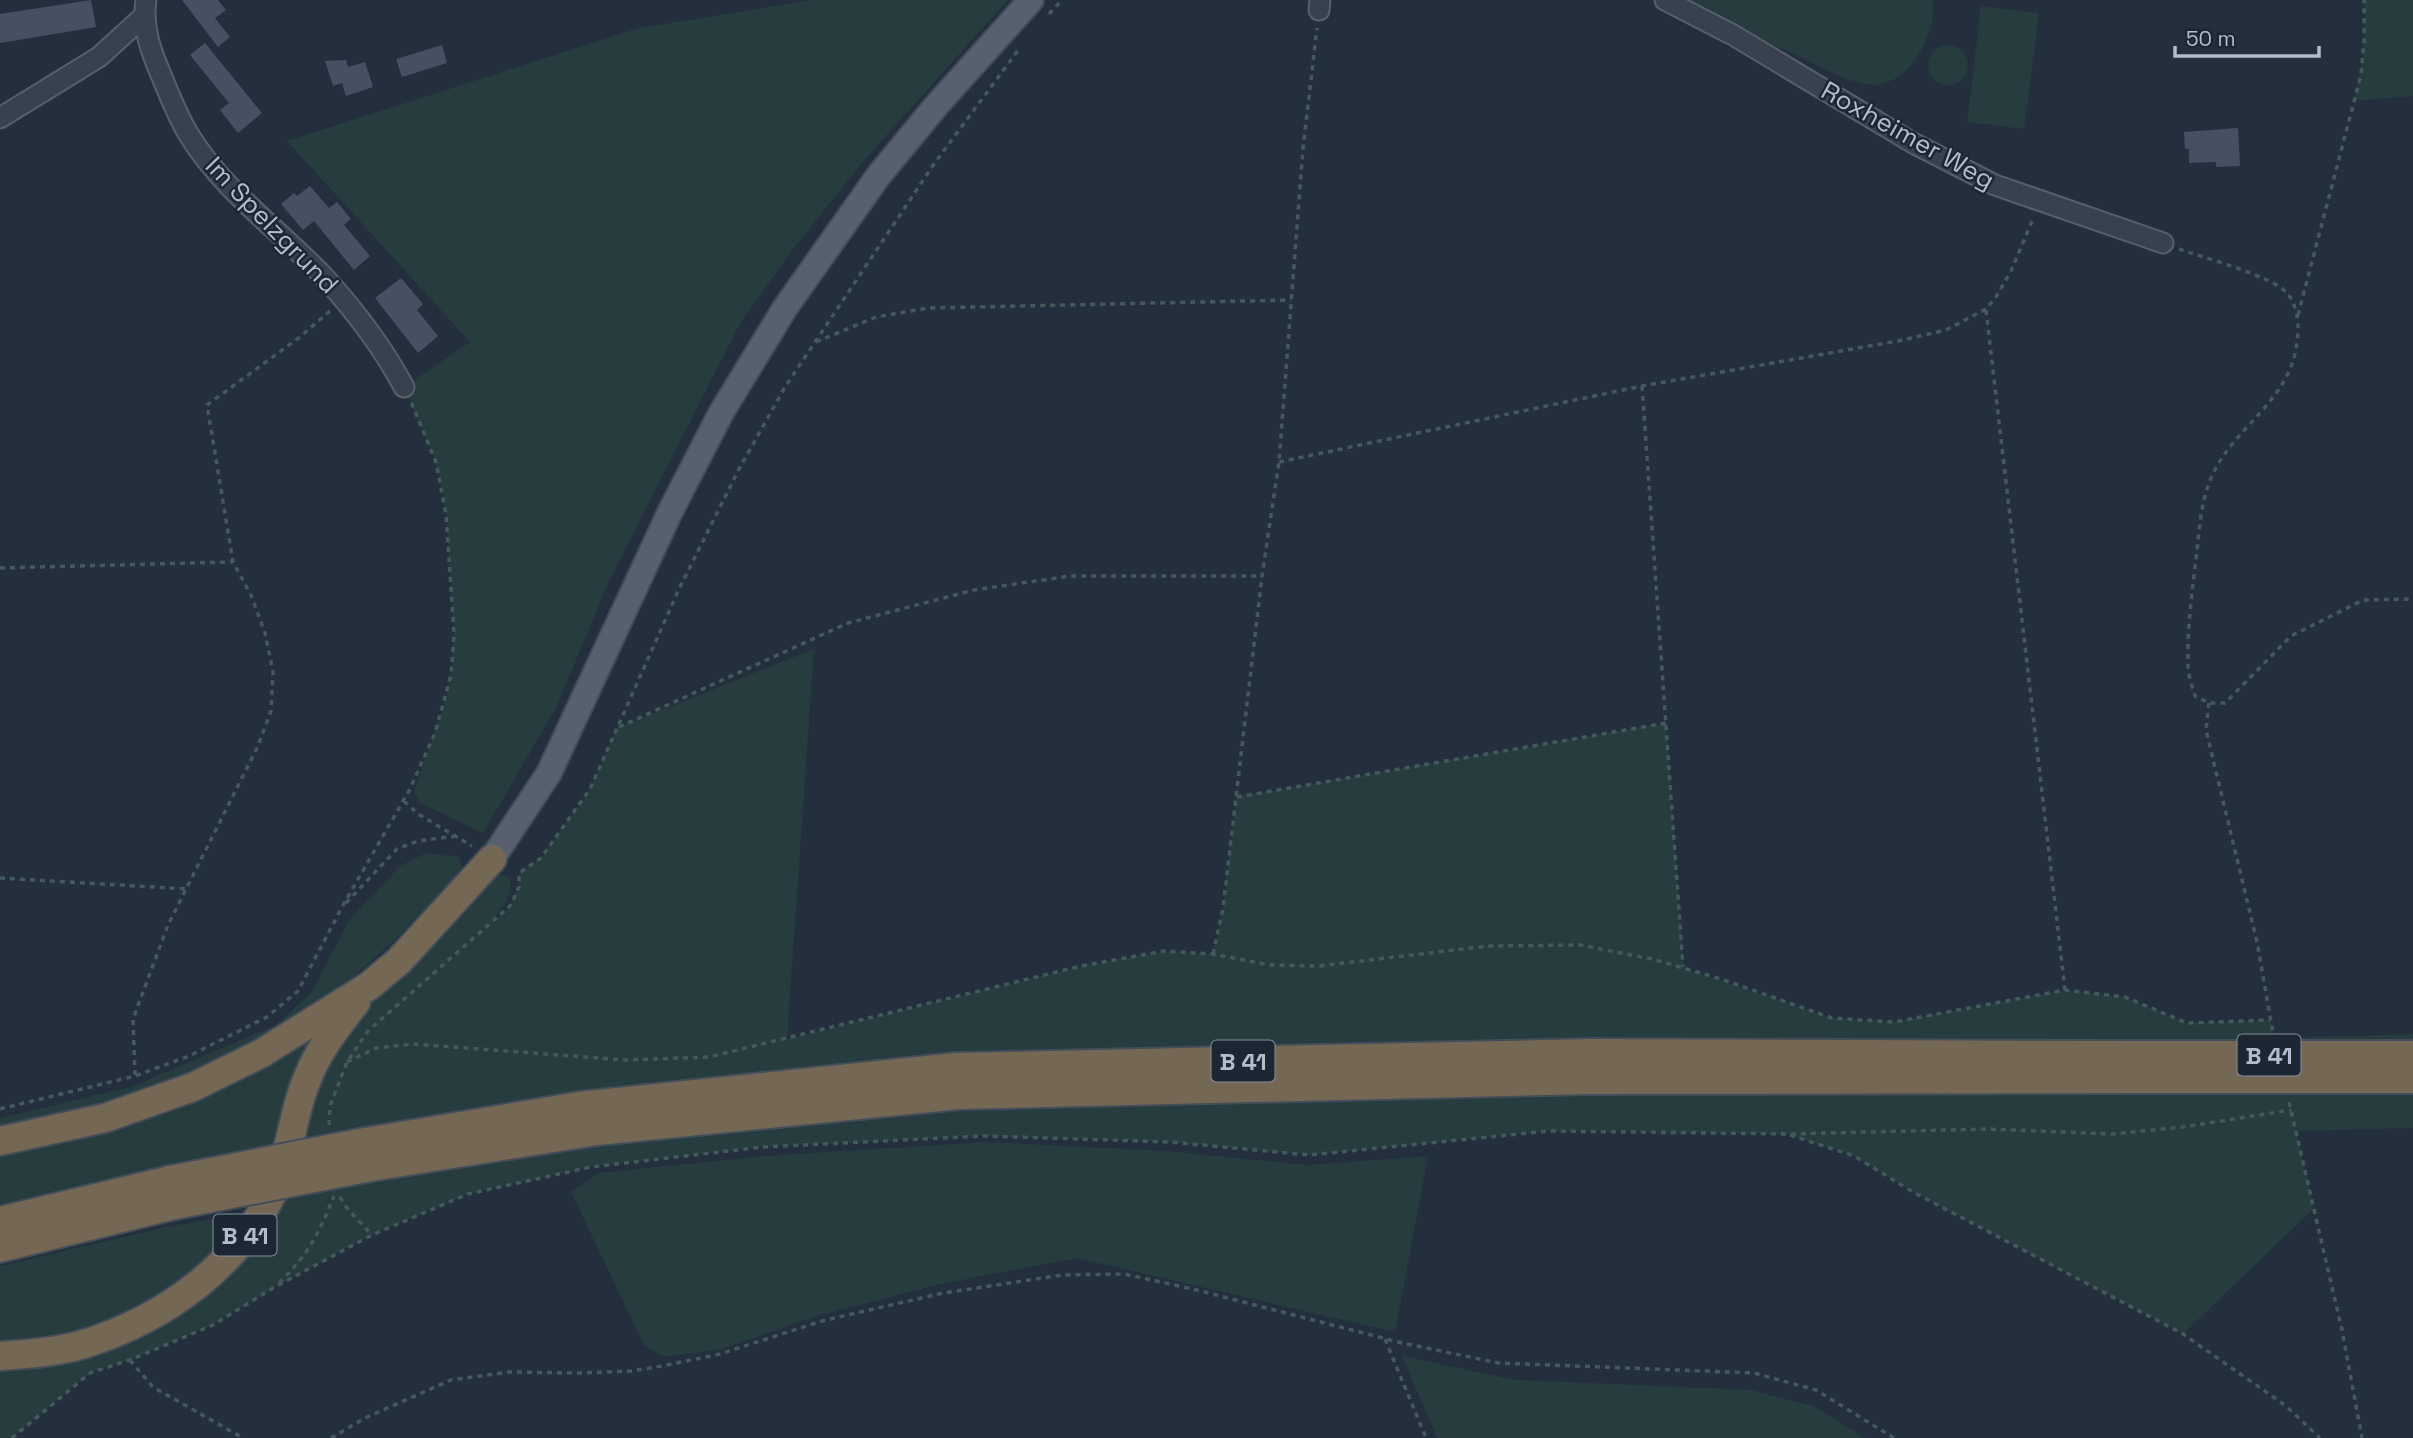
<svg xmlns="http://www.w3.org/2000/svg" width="2413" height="1438" font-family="'Space Grotesk',sans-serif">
  <rect width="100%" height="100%" fill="#242f3e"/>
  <path fill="#263c3f" d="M812,0H1008L866,158L794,248L742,320L609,581L557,706L483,833L420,803L414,792L443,709L451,675L454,634L446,514L443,492L436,462L404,387L470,342L287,141L639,28Z
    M1679,0H1933C1937,34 1909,87 1870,85C1863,84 1855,81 1848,80Z
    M2364,0H2413V96L2354,101C2363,68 2366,34 2364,0Z
    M1981,6L2039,13L2024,129L1967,122Z
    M1928 65a20 20 0 1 1 40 0a20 20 0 1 1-40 0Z
    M814,649L787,1039L1081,966L1164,951L1213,954L1223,908L1236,797L1666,723L1684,968L1832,1018L1894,1022L2065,990L2125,997L2187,1023L2270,1020L2275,1038L2413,1034V1128L2296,1131L2314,1208L2183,1334L1913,1192L1854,1156L1786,1134L1548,1131L1309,1155L1169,1142L985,1136L762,1147L591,1167L468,1194L372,1235L273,1288L213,1325L130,1360L90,1373L12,1438H0V1365L217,1281L338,1030L496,873L509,877C515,895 501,908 492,922C510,909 519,895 519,873L541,858L590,789L617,728Z
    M426,853L459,857L462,868C408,932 343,992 271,1035C232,1058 187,1075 144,1090C98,1106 48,1115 0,1126V1118L131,1087L276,1025L312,992L349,920L400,866Z
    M304,1036L314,1046L283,1146L0,1213V1152Z
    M987,1142L1167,1151L1308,1165L1428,1156L1395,1332L1077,1258L941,1284L817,1316L722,1349L664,1357L644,1345L571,1192L599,1173L763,1156Z
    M255,1212L230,1245L144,1315L0,1351V1266L166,1227Z
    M1402,1356L1516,1380L1751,1390L1813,1406L1865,1438H1437Z"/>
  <path fill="#455162" d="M91,0L96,27L0,43V14Z
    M182,0H218L226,10L215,18L230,37L218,47Z
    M205,43L262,113L238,133L220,110L229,103L190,55Z
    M442,45L447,63L402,77L396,59Z
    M346,60L348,67L365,62L373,87L346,96L342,83L333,86L325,61Z
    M2238,128L2240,166L2216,167V162L2189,163V149H2185L2184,132Z
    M310,186L329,208L337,202L351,219L344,225L370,256L354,270L314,221L303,230L281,204L294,193L297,196Z
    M401,278L423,304L417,310L438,336L418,353L375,298Z"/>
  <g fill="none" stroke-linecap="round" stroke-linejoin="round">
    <g stroke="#565f6c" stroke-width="23">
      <path id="minor" d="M146,0C142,28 151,52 162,77C170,97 178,117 189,135C224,192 281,231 326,279C356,312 383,348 404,387
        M1665,0L1733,35L1913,143L1995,185L2163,243
        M1319,10L1320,0
        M0,118L99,57L144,16"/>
    </g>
    <g stroke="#414a57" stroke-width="28">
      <path id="major" d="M492,859L549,773L670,512L721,413L785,308L879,175L936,106L1031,0"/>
    </g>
    <g stroke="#434c59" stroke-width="32">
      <path id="highway" d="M0,1141L105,1118L193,1087L262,1053L369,986L399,961L492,859
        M365,1142L579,1106L956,1067L1591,1053L2126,1055
        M371,1167L597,1131L960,1095L1591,1080L2126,1079
        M0,1221L170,1180
        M0,1248L175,1205
        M0,1356C27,1354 58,1352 84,1344C164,1319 237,1267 274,1190C289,1158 292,1120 304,1087C316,1053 334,1030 356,1002"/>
    </g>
    <path stroke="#44595c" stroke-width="3.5" stroke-dasharray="5 5" stroke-linecap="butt" d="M1049,14L1062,0
      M2179,249C2202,257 2274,277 2287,293C2295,302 2298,316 2298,328C2298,403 2229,424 2208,486C2200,509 2199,534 2196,559C2192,593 2187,630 2188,665C2188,675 2192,686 2195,696L2209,703H2225L2291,636L2363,600L2413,599
      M1986,310L2065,990
      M2298,315L2361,75L2364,41V0
      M816,342L876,317L928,308L1291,300
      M1642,386L1683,967
      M1279,462L1642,386L1898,341L1946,330L1986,309L1996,297L2011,271L2033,219
      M0,568L232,562
      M2209,703L2206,730L2257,942L2273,1033
      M619,727L848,623L974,590L1070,576H1262
      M1237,797L1666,723
      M404,801L418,814L472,846
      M0,878L187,889
      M346,903L397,849L418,841L456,836
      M1213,954L1223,908L1262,576L1279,462L1303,148L1317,28
      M347,1062L376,1048L413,1044L626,1060L709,1057L1081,966L1164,951L1213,954L1270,965L1319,966L1488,946L1580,945L1652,959L1721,979L1832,1018L1894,1022L2065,990L2125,997L2187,1023L2270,1020
      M135,1075L133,1019L168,925L258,746L271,711L273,672L265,633L251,595L233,562L207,405L300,337L331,310
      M2289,1102L2342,1330L2362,1438
      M0,1109L135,1076L189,1056L267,1017L298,991L342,907L410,789L435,733L451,675L454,634L446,514L436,462L411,402
      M329,1125L330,1106L347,1062L368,1031L511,905L519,887V873L541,858L590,789L679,589L738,471L785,387L934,164L1019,49
      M1790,1135L1854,1156L1913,1192L2183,1334L2286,1406L2320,1438
      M340,1197L347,1208L372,1235
      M279,1283C310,1252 318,1235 334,1196
      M1385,1339L1426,1438
      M130,1360L153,1387L243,1438
      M12,1438L90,1373L130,1360L213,1325L273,1288L372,1235L468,1194L591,1167L763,1147L985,1136L1169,1142L1309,1155L1548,1131L1786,1134L1986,1129L2112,1134L2183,1127L2291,1110
      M331,1438L365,1418L451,1380L509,1372L580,1373L631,1371L662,1366L720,1354L822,1321L943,1293L1062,1275L1124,1274L1197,1290L1402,1343L1499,1363L1754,1373L1816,1390L1894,1438"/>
    <use href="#minor" stroke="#38414e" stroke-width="19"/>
    <use href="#major" stroke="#56606e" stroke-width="24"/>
    <use href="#highway" stroke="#746855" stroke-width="28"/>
    <g stroke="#434c59" stroke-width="32" stroke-linecap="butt">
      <path id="highway-bridge" d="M2126,1055H2413
        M2126,1079H2413
        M170,1180L365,1142
        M175,1205L371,1167"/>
    </g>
    <use href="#highway-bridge" stroke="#746855" stroke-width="28"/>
  </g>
  <g text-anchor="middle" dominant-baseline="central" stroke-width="5" stroke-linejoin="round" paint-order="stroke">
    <g fill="#1d2633" stroke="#878f9c" stroke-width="2">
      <rect x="2237.5" y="1034.5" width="63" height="41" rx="5"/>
      <rect x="1211.5" y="1040.5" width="63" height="41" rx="5"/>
      <rect x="213.5" y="1214.5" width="63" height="41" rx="5"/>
    </g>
    <g font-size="24" font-weight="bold" fill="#b4bcc9">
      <text x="2269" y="1055">B 41</text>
      <text x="1243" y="1061">B 41</text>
      <text x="245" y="1235">B 41</text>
    </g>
    <g font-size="26" fill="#b4bcc9" stroke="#1d2633">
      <text transform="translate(1908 135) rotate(29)">Roxheimer Weg</text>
      <text transform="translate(272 225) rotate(46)">Im Spelzgrund</text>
    </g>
  </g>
  <path d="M2175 46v10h144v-10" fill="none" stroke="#b4bcc9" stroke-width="3.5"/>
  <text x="2186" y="46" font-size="21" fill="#b4bcc9" stroke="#1d2633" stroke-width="5" paint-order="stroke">50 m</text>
</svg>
